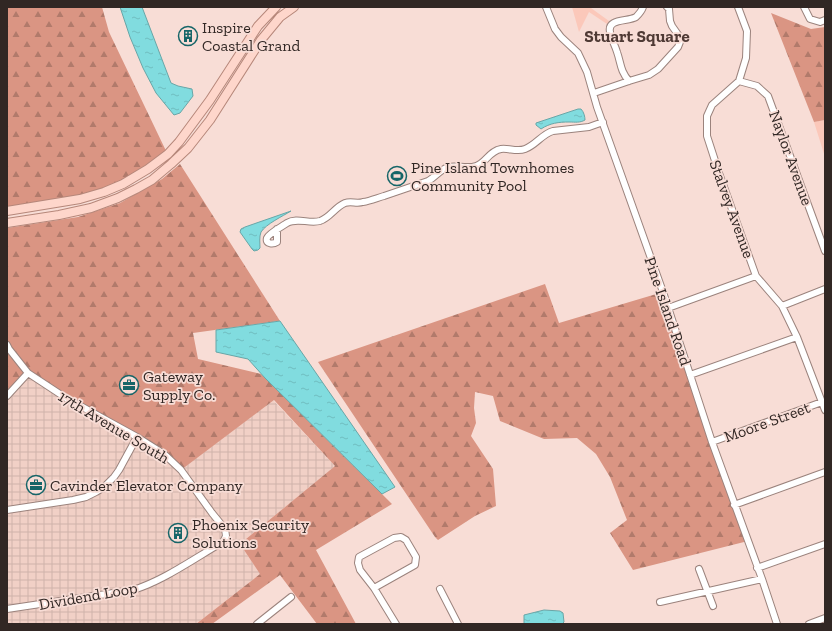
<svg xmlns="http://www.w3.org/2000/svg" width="832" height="631" font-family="'Zilla Slab',serif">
  <defs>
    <pattern id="industrial-grid" width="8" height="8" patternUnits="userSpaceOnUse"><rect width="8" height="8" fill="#f1d0c6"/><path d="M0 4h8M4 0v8" fill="none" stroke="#cfb3aa"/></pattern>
    <pattern id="forest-firs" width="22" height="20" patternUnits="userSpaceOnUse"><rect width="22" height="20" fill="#da9583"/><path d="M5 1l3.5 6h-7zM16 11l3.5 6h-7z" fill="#b17a6b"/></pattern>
    <pattern id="water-ripples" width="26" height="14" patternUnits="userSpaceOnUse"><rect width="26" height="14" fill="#81dcdf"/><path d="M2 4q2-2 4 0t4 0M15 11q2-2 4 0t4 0" fill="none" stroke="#70bdbf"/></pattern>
  </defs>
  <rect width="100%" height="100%" fill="#f8ddd6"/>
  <path fill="url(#industrial-grid)" d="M28,373L137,437L181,469L273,400L335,466L240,544L260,574L196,624H7V396Z"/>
  <path fill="#fbc8ba" d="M572,7H592L591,8L609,21L607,24L589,12L579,32Z
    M825,120V157L814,122Z"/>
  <path fill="url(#forest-firs)" d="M7,7H102L109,32L167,153L104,191L7,211Z
    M771,13L811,29L825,27V120L814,122Z
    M180,164L280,321L193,333L198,359L261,374L392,504L316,550L356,624H317L280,575L212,624H196L260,574L240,544L335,466L274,400L181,470L164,454L28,373L7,396V228L78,217L120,203L162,179Z
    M545,284L559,323L663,292L748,541L633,570L610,533L627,520L610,477L596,454L577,438L544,439L500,421L493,396L475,392L474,408L476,423L471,436L493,469L496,506L475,516L438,540L435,537L318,362Z"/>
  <path fill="url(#water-ripples)" stroke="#69a6a7" d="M120,7H142L171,83L178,86L192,89L193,96L180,113L174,115L156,93L143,68L130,37Z
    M578,109H581C584,112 585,117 585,120C580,123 575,122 569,122C559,122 550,123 541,129L536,125V123Z
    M291,211C283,216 266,224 261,232C259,237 260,243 260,248L258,250L254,251L252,249L240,232L241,229L245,227Z
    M280,321L395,487L382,494L265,378L248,359L216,352V330Z
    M544,610L560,611L563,613L564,622L562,624H524V615Z"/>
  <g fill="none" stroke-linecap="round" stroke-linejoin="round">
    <g stroke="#9b837d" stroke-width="8">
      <path id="minor" d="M546,7L555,29L561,37L578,53L587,72L597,107L663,292L712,442L762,579L777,624
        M738,7L747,31L746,58L739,81L712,105L707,116V136L719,173L756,276L782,306L797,337L825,410
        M804,7L810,19L820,22L825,20
        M629,81C620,71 621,63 617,52C615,45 611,39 610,32C607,18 628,22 636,17C639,14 642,10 643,7
        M739,81L757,86L768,96L825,251
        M594,93L629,81L649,75L658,69L678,47L680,42L679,36L672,26L670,21L669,9L667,7
        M277,229V242C274,244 265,245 267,238C269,233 283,226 287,223C297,217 309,224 320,221C330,218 335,207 345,203C351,201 357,204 363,202C370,201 377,198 384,196C399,191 413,186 428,181C435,177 440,170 448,167C457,165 467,169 476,166C486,163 489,151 501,149C509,148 517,152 525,149C536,145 542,134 553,131L589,127L603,122
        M782,306L825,289
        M668,308L756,276
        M7,345L9,349L28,373L66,398L137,437L164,454L181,470L212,513L225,529L226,536L223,542C195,558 163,581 133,590L7,609
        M690,375L797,337
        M7,396L28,373
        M712,442L822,402
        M734,505L825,472
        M7,510L73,500L86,497L96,492L104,487L114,477L119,470L137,437
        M757,568L825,544
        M699,569L713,606
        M374,588L415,565L416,557L406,540L401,537L394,538L359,557L358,563L360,570L374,588L396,624
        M440,589L458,624
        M660,602L762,579
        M257,624L291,597
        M809,624L825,618"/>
    </g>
    <g stroke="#b6877a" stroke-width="10">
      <path id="major" d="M7,211L80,199L104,192L123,184L148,169L168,154L179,142L210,100L258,26L276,7
        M7,223L59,215L91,208L118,198L136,189L152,180L171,164L188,148L210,120L261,40L280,17L294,7"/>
    </g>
    <use href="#minor" stroke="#fff" stroke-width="6"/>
    <use href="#major" stroke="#fed6cb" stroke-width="8"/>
  </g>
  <defs>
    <g id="building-ring" transform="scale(1)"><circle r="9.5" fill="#f8ddd6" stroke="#166568" stroke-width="1.5"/><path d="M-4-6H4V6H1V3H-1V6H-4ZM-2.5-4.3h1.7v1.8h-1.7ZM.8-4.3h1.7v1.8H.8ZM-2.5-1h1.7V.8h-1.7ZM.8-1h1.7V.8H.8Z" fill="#166568"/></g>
    <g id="stadium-ring" transform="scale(1)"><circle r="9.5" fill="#f8ddd6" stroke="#166568" stroke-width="1.5"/><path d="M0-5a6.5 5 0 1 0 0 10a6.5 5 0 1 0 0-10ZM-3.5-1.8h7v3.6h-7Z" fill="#166568"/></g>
    <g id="office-ring" transform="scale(1)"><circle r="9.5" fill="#f8ddd6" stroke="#166568" stroke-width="1.5"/><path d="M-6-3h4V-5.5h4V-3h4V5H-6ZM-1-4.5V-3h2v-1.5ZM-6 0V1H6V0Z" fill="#166568"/></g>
  </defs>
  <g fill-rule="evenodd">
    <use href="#building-ring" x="188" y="36"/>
    <use href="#stadium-ring" x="397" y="176"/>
    <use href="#office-ring" x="129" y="385"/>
    <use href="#office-ring" x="36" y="485"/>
    <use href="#building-ring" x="178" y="533"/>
  </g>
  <g text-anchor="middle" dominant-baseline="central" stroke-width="3.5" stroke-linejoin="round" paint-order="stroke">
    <g font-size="16" fill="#312724" stroke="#f8ddd6" text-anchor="start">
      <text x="202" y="27">Inspire<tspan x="202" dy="18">Coastal Grand</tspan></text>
      <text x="411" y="167">Pine Island Townhomes<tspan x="411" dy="18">Community Pool</tspan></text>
      <text x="143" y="376">Gateway<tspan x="143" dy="18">Supply Co.</tspan></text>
      <text x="50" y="485">Cavinder Elevator Company</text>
      <text x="192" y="524">Phoenix Security<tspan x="192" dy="18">Solutions</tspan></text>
    </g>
    <g font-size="16" fill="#312724" stroke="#f8ddd6">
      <text transform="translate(791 158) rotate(70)">Naylor Avenue</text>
      <text transform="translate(732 209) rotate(70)">Stalvey Avenue</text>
      <text transform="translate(668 311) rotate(71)">Pine Island Road</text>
      <text transform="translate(767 422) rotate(-20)">Moore Street</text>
      <text transform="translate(114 427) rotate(31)">17th Avenue South</text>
      <text transform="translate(88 596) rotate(-10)">Dividend Loop</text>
    </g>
    <g font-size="17" font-weight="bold" fill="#4f3a35" stroke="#f8ddd6">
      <text x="637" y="36">Stuart Square</text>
    </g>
  </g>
  <rect width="832" height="631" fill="none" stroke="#312724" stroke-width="16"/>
</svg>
